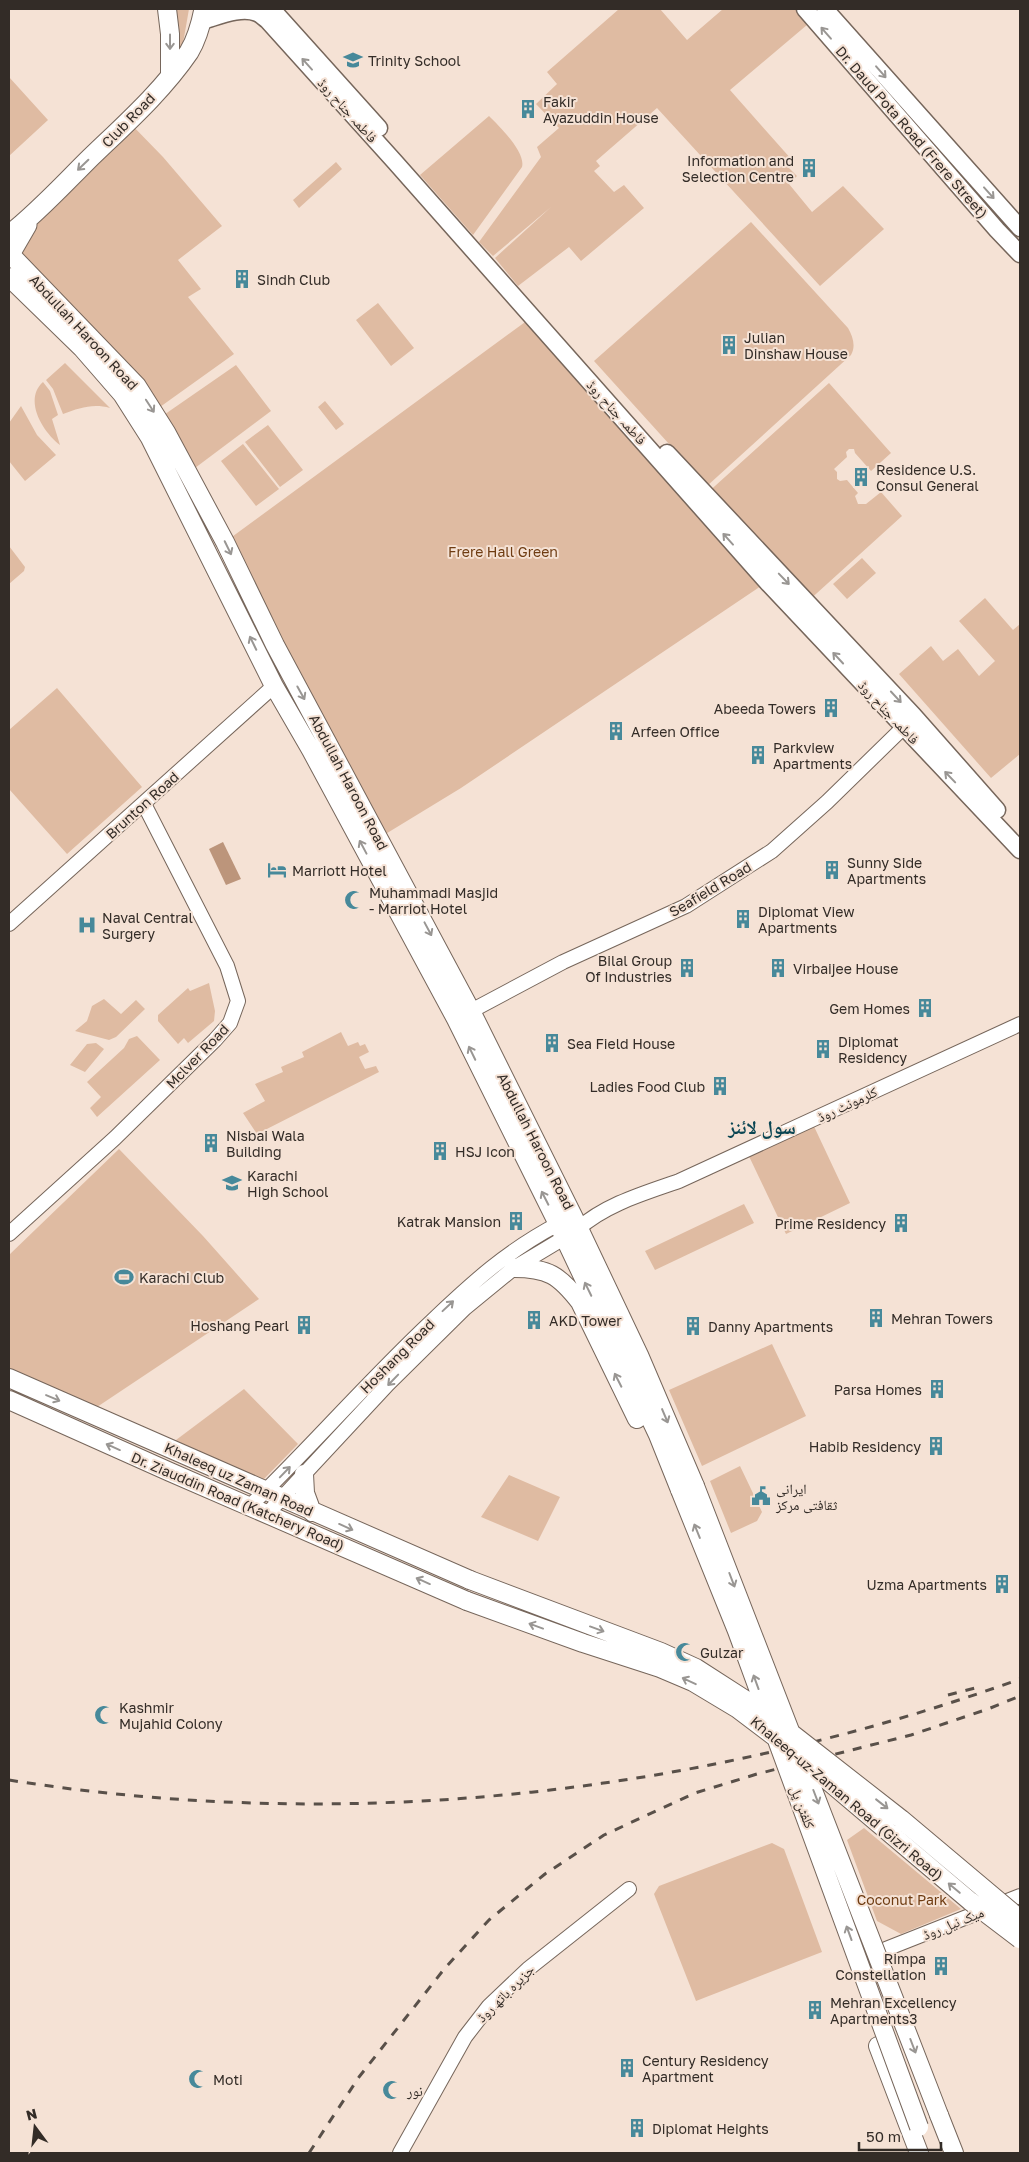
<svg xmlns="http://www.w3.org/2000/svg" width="1029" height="2162" font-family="'Golos Text','Noto Naskh Arabic',sans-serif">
  <rect width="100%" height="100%" fill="#f5e2d5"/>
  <path fill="#dfbba2" d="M172,9H189L182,49L175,56Z
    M619,9H660L687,40L723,9H805L814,19L730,90L792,160L786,165L797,176L789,184L812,212L843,186L884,229L820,286L657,108L596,161L600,166L594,171L614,192L624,185L644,208L581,261L569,247L518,286L495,258L551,207L493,256L479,242L541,157L537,147L559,128L536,104L557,84L547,72Z
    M9,77L48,120L9,156Z
    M489,116C499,126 526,152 522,167L473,235L420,175Z
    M128,121L163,157L222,226L178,260L201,289L188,297L234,354L153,412L11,255L31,218Z
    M336,162L342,169L299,208L293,200Z
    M751,222L848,328C853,337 856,346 851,355L707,486L594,361Z
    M378,303L414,348L391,366L356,320Z
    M532,317L767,582L461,788L379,838L225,542Z
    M65,363L110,408C93,403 79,408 63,414L53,389L46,380Z
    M236,365L271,411L187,474L158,419Z
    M43,382L50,391L58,415L52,419L60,445C43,432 23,400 43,382Z
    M829,383L891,453L871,471L855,453L854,449H849L846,452L847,457L834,469L837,472V479L840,481L847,480L858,493L855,496L858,504H866L881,492L902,516L806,603L705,495Z
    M325,401L344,424L336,430L318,407Z
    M21,406L37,435L56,455L25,481L9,461V423Z
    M268,425L303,470L280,487L245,442Z
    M243,444L279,489L256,506L221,461Z
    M9,546L25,567L24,571L9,584Z
    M862,558L876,573L847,599L833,584Z
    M985,598L1013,630L1020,624V754L991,778L899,674L931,646L943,661L958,649L979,676L995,661L959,621Z
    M57,688L142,787L67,854L9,789V730Z
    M209,983L215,1011L214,1021L188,1043L184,1038L178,1044L158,1021V1015L188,988L190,991Z
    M104,999L121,1014L136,1000L145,1009L116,1037L109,1040L75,1031L87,1021L92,1006Z
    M341,1032L348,1046L358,1042L360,1046L365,1044L369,1052L359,1057L365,1069L376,1066L379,1072L257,1134L243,1113L265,1101L255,1084L283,1072L281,1067L304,1057L302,1052Z
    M137,1036L160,1060L97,1117L90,1108L101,1097L87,1082L124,1048L129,1039Z
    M96,1043L104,1049L85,1072L70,1065L87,1044Z
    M811,1120L850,1203L786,1234L746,1150Z
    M119,1149L203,1236L259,1299L88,1413L9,1373V1255Z
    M744,1204L754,1223L655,1270L645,1251Z
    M772,1344L806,1416L702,1466L669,1390Z
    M244,1389L298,1444L262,1481L172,1443Z
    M740,1466L762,1512L757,1521L731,1533L710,1481Z
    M509,1475L560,1497L538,1541L481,1517Z
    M864,1828L961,1909L901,1934L877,1921L847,1840Z
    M772,1843L784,1849L822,1952L696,2001L654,1894L659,1886Z"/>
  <path fill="#bc957b" d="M223,842L241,879L226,885L209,849Z"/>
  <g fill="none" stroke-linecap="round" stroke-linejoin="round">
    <g stroke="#76665b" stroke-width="16">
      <path id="tertiary" d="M9,924L274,686
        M471,1011L563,962L686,906L772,851L827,802L910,721
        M578,1229C606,1204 645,1193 679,1181L1020,1024
        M9,1234L115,1138L215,1040L230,1023L238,1001L227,966L144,804
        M250,1506C312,1446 369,1380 432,1321C473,1282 507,1251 558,1224
        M267,1514L388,1384L465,1308L514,1268L564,1238
        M886,1949L1020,1896
        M400,2153L465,2037L489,2006L528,1969L629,1889"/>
    </g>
    <g stroke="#76665b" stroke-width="19">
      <path id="secondary" d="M272,9L379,128
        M805,9L997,230L1020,254
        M825,9L1020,228
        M202,21C217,17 241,6 257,13C260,14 264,18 267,20L395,162L767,582L1020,850
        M667,453L914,716L997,810"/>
    </g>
    <g stroke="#76665b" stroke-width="20">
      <path id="primary" d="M167,9L170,34V75
        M10,254L137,386L166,432L225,542L275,645L471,1011L573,1216L639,1355L695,1486
        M9,277L82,348L122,394L150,438L274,686L311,750L456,1019L558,1224L658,1435L680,1490
        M514,1268C548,1268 559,1275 580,1302L637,1419
        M9,1378L470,1580
        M9,1400L170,1472L467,1601
        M304,1474L305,1493L312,1512
        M878,2046L919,2153
        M939,2115L954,2153"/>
    </g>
    <g stroke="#76665b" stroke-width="21">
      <path id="trunk" d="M9,235C37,213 61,187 87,161C122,127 161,93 189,52C197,39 201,24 204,9
        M9,256L27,225"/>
    </g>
    <use href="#tertiary" stroke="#fff" stroke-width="14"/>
    <use href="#secondary" stroke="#fff" stroke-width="16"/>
    <use href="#primary" stroke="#fff" stroke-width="18"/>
    <use href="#trunk" stroke="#fff" stroke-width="19"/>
    <path stroke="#595049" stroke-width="3" stroke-dasharray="9 9" stroke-linecap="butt" d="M948,1695L979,1687
      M9,1780C347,1834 699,1795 1020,1679
      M309,2153L359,2077L445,1968L489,1920L545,1874L604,1835L695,1793L757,1774L911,1735L988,1709L1020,1696"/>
    <g stroke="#76665b" stroke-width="20" stroke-linecap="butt">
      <path id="primary-bridge" d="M695,1486L939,2115
        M680,1490L737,1631L919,2127
        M470,1580L661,1652L696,1668L769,1715
        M467,1601L583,1643L660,1668L693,1682L738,1709L775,1737
        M791,1733L901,1819L1020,1919
        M801,1758L970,1901L1020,1939"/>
    </g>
    <use href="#primary-bridge" stroke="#fff" stroke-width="18"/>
  </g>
  <defs><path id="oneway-shaft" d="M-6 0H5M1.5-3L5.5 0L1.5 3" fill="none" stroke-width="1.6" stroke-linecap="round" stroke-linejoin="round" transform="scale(1.25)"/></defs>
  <g stroke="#999693">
    <use href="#oneway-shaft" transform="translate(826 33) rotate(-131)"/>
    <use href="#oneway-shaft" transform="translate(170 42) rotate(90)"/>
    <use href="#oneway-shaft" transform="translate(307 64) rotate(-132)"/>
    <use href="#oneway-shaft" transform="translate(881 72) rotate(49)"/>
    <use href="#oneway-shaft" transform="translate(83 165) rotate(136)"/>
    <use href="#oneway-shaft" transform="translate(989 193) rotate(48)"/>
    <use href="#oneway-shaft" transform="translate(150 406) rotate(57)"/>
    <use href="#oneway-shaft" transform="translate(728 539) rotate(-132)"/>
    <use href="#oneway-shaft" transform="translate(228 548) rotate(64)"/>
    <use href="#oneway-shaft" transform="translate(784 579) rotate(46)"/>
    <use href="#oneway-shaft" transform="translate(253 643) rotate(-116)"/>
    <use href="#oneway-shaft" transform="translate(838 658) rotate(-133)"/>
    <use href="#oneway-shaft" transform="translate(301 693) rotate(61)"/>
    <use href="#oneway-shaft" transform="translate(896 697) rotate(47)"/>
    <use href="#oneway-shaft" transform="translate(950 777) rotate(-134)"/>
    <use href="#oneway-shaft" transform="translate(363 847) rotate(-118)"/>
    <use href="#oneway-shaft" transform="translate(428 929) rotate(62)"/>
    <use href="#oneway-shaft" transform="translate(472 1053) rotate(-116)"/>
    <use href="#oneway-shaft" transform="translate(545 1198) rotate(-117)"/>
    <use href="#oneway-shaft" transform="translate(588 1289) rotate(-116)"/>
    <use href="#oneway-shaft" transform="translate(448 1306) rotate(-43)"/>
    <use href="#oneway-shaft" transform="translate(393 1380) rotate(134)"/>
    <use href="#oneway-shaft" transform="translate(618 1380) rotate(-117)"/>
    <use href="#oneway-shaft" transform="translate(53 1398) rotate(23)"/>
    <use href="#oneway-shaft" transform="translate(665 1416) rotate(67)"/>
    <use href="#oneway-shaft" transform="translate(113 1447) rotate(-156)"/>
    <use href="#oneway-shaft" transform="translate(285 1472) rotate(-46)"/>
    <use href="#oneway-shaft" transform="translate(346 1527) rotate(24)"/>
    <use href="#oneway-shaft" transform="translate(697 1531) rotate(-112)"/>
    <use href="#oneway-shaft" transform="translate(732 1580) rotate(69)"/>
    <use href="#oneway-shaft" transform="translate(423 1581) rotate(-156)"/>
    <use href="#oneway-shaft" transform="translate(536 1626) rotate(-160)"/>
    <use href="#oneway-shaft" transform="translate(597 1629) rotate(20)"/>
    <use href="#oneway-shaft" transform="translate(689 1681) rotate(-155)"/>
    <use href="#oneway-shaft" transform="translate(756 1682) rotate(-110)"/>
    <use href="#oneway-shaft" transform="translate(816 1797) rotate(69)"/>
    <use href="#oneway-shaft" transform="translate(882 1804) rotate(38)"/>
    <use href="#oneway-shaft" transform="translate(954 1888) rotate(-140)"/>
    <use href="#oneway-shaft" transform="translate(849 1933) rotate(-110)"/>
    <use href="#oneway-shaft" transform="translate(913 2046) rotate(69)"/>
  </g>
  <defs>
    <g id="school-bare" transform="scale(1.5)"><path d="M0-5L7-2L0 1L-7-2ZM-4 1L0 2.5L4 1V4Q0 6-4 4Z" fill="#47899a" stroke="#f5e2d5" stroke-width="2.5" paint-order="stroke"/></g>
    <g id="building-bare" transform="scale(1.5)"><path d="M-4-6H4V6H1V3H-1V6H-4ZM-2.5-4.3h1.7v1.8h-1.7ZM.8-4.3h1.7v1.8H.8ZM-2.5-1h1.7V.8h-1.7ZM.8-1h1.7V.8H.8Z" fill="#47899a" stroke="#f5e2d5" stroke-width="2.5" paint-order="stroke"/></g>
    <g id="hotel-bare" transform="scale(1.5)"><path d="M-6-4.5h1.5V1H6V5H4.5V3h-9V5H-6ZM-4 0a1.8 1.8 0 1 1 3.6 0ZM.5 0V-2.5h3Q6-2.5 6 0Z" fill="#47899a" stroke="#f5e2d5" stroke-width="2.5" paint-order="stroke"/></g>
    <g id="mosque-bare" transform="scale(1.5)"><path d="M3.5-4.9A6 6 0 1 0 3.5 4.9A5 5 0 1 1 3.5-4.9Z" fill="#47899a" stroke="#f5e2d5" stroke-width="2.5" paint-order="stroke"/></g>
    <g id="hospital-bare" transform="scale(1.5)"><path d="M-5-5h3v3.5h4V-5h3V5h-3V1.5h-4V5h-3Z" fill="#47899a" stroke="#f5e2d5" stroke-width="2.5" paint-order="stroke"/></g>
    <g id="stadium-bare" transform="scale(1.5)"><path d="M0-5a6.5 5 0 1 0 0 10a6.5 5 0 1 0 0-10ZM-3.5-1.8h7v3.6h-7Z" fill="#47899a" stroke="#f5e2d5" stroke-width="2.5" paint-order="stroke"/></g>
    <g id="civic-bare" transform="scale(1.5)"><path d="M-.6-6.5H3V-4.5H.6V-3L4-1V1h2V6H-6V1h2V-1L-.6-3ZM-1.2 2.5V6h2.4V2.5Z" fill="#47899a" stroke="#f5e2d5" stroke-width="2.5" paint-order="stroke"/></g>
  </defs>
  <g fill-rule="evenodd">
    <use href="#school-bare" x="353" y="60"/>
    <use href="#building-bare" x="528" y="109"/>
    <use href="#building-bare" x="809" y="168"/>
    <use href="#building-bare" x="242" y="279"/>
    <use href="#building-bare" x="729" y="345"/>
    <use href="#building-bare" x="861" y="477"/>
    <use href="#building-bare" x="831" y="708"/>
    <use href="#building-bare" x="616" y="731"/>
    <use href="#building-bare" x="758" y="755"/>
    <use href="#hotel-bare" x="277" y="870"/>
    <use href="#building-bare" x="832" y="870"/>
    <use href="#mosque-bare" x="354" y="900"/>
    <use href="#building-bare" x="743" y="919"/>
    <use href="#hospital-bare" x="87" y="925"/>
    <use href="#building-bare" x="687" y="968"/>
    <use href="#building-bare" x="778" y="968"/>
    <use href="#building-bare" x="925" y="1008"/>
    <use href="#building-bare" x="552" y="1043"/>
    <use href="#building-bare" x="823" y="1049"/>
    <use href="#building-bare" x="720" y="1086"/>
    <use href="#building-bare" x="211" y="1143"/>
    <use href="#building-bare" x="440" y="1151"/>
    <use href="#school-bare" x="232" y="1183"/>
    <use href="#building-bare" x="516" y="1221"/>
    <use href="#building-bare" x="901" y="1223"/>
    <use href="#stadium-bare" x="124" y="1277"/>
    <use href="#building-bare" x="876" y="1318"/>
    <use href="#building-bare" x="534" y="1320"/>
    <use href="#building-bare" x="304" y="1325"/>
    <use href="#building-bare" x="693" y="1326"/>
    <use href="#building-bare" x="937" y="1389"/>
    <use href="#building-bare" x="936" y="1446"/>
    <use href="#civic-bare" x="761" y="1496"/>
    <use href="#building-bare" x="1002" y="1584"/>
    <use href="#mosque-bare" x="685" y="1652"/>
    <use href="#mosque-bare" x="104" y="1715"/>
    <use href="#building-bare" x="941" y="1966"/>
    <use href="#building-bare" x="815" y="2010"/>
    <use href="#building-bare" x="627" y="2068"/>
    <use href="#mosque-bare" x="198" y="2079"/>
    <use href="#mosque-bare" x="392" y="2090"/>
    <use href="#building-bare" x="637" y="2128"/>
  </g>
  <g text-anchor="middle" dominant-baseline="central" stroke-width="4" stroke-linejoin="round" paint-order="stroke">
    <g font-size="14" fill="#332c27" stroke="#f5e2d5" text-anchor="start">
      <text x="368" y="60">Trinity School</text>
      <text x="543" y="101">Fakir<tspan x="543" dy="16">Ayazuddin House</tspan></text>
      <text x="794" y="160" text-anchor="end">Information and<tspan x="794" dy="16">Selection Centre</tspan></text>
      <text x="257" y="279">Sindh Club</text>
      <text x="744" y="337">Julian<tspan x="744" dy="16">Dinshaw House</tspan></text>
      <text x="876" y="469">Residence U.S.<tspan x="876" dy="16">Consul General</tspan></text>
      <text x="816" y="708" text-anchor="end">Abeeda Towers</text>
      <text x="631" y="731">Arfeen Office</text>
      <text x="773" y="747">Parkview<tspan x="773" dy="16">Apartments</tspan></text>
      <text x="847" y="862">Sunny Side<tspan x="847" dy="16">Apartments</tspan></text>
      <text x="292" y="870">Marriott Hotel</text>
      <text x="369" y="892">Muhammadi Masjid<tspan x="369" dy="16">- Marriot Hotel</tspan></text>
      <text x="758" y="911">Diplomat View<tspan x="758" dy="16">Apartments</tspan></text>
      <text x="102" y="917">Naval Central<tspan x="102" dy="16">Surgery</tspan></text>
      <text x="672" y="960" text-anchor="end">Bilal Group<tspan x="672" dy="16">Of Industries</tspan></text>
      <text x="793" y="968">Virbaijee House</text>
      <text x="910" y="1008" text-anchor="end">Gem Homes</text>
      <text x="838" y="1041">Diplomat<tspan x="838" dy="16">Residency</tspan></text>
      <text x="567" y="1043">Sea Field House</text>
      <text x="705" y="1086" text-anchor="end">Ladies Food Club</text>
      <text x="226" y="1135">Nisbai Wala<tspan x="226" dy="16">Building</tspan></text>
      <text x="455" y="1151">HSJ Icon</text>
      <text x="247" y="1175">Karachi<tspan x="247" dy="16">High School</tspan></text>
      <text x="501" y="1221" text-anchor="end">Katrak Mansion</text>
      <text x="886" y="1223" text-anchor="end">Prime Residency</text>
      <text x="139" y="1277">Karachi Club</text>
      <text x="891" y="1318">Mehran Towers</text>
      <text x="549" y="1320">AKD Tower</text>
      <text x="289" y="1325" text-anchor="end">Hoshang Pearl</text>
      <text x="708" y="1326">Danny Apartments</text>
      <text x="922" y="1389" text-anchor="end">Parsa Homes</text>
      <text x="921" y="1446" text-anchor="end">Habib Residency</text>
      <text x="776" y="1488">ایرانی<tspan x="776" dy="16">ثقافتی مرکز</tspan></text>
      <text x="987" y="1584" text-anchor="end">Uzma Apartments</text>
      <text x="700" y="1652">Gulzar</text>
      <text x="119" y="1707">Kashmir<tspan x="119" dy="16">Mujahid Colony</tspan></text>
      <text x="926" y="1958" text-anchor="end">Rimpa<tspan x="926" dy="16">Constellation</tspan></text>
      <text x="830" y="2002">Mehran Excellency<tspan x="830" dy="16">Apartments3</tspan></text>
      <text x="642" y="2060">Century Residency<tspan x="642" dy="16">Apartment</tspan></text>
      <text x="213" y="2079">Moti</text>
      <text x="407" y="2090">نور</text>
      <text x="652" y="2128">Diplomat Heights</text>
    </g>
    <g font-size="14" fill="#332c27" stroke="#f5e2d5">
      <text transform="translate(348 110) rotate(48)">فاطمہ جناح روڈ</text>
      <text transform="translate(128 120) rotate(-46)">Club Road</text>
      <text transform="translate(912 132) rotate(49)">Dr. Daud Pota Road (Frere Street)</text>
      <text transform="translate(84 332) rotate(47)">Abdullah Haroon Road</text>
      <text transform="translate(617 412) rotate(48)">فاطمہ جناح روڈ</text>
      <text transform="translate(889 712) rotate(47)">فاطمہ جناح روڈ</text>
      <text transform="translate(349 782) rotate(62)">Abdullah Haroon Road</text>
      <text transform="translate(142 805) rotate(-42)">Brunton Road</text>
      <text transform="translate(710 889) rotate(-31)">Seafield Road</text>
      <text transform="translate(197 1056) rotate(-46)">Mclver Road</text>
      <text transform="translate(847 1104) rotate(-25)">کلرمونٹ روڈ</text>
      <text transform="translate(536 1141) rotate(63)">Abdullah Haroon Road</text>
      <text transform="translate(397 1356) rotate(-45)">Hoshang Road</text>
      <text transform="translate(239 1479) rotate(24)">Khaleeq uz Zaman Road</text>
      <text transform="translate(238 1501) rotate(23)">Dr. Ziauddin Road (Katchery Road)</text>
      <text transform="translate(847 1798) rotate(40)">Khaleeq-uz-Zaman Road (Gizri Road)</text>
      <text transform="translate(803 1807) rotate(69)">کلفٹن پل</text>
      <text transform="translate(953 1923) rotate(-22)">میک نیل روڈ</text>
      <text transform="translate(505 1993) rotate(-45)">جزیرہ باتھ روڈ</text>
    </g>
    <g font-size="14" fill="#6f3c12" stroke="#f5e2d5">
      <text x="503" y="551">Frere Hall Green</text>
      <text x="902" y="1899">Coconut Park</text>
    </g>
    <g font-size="19" font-weight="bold" fill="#0b4653" stroke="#f5e2d5">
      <text x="762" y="1126">سول لائنز</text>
    </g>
  </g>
  <rect width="1029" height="2162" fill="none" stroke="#332c27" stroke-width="20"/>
  <g transform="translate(35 2127) rotate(345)" stroke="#f5e2d5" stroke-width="4" paint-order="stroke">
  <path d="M0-4L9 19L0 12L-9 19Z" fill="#332c27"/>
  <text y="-8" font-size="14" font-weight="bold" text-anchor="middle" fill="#332c27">N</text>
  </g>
  <path d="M859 2142v8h82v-8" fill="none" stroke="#332c27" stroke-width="2.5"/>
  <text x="866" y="2142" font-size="15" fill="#332c27" stroke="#f5e2d5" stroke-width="4" paint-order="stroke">50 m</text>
</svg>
